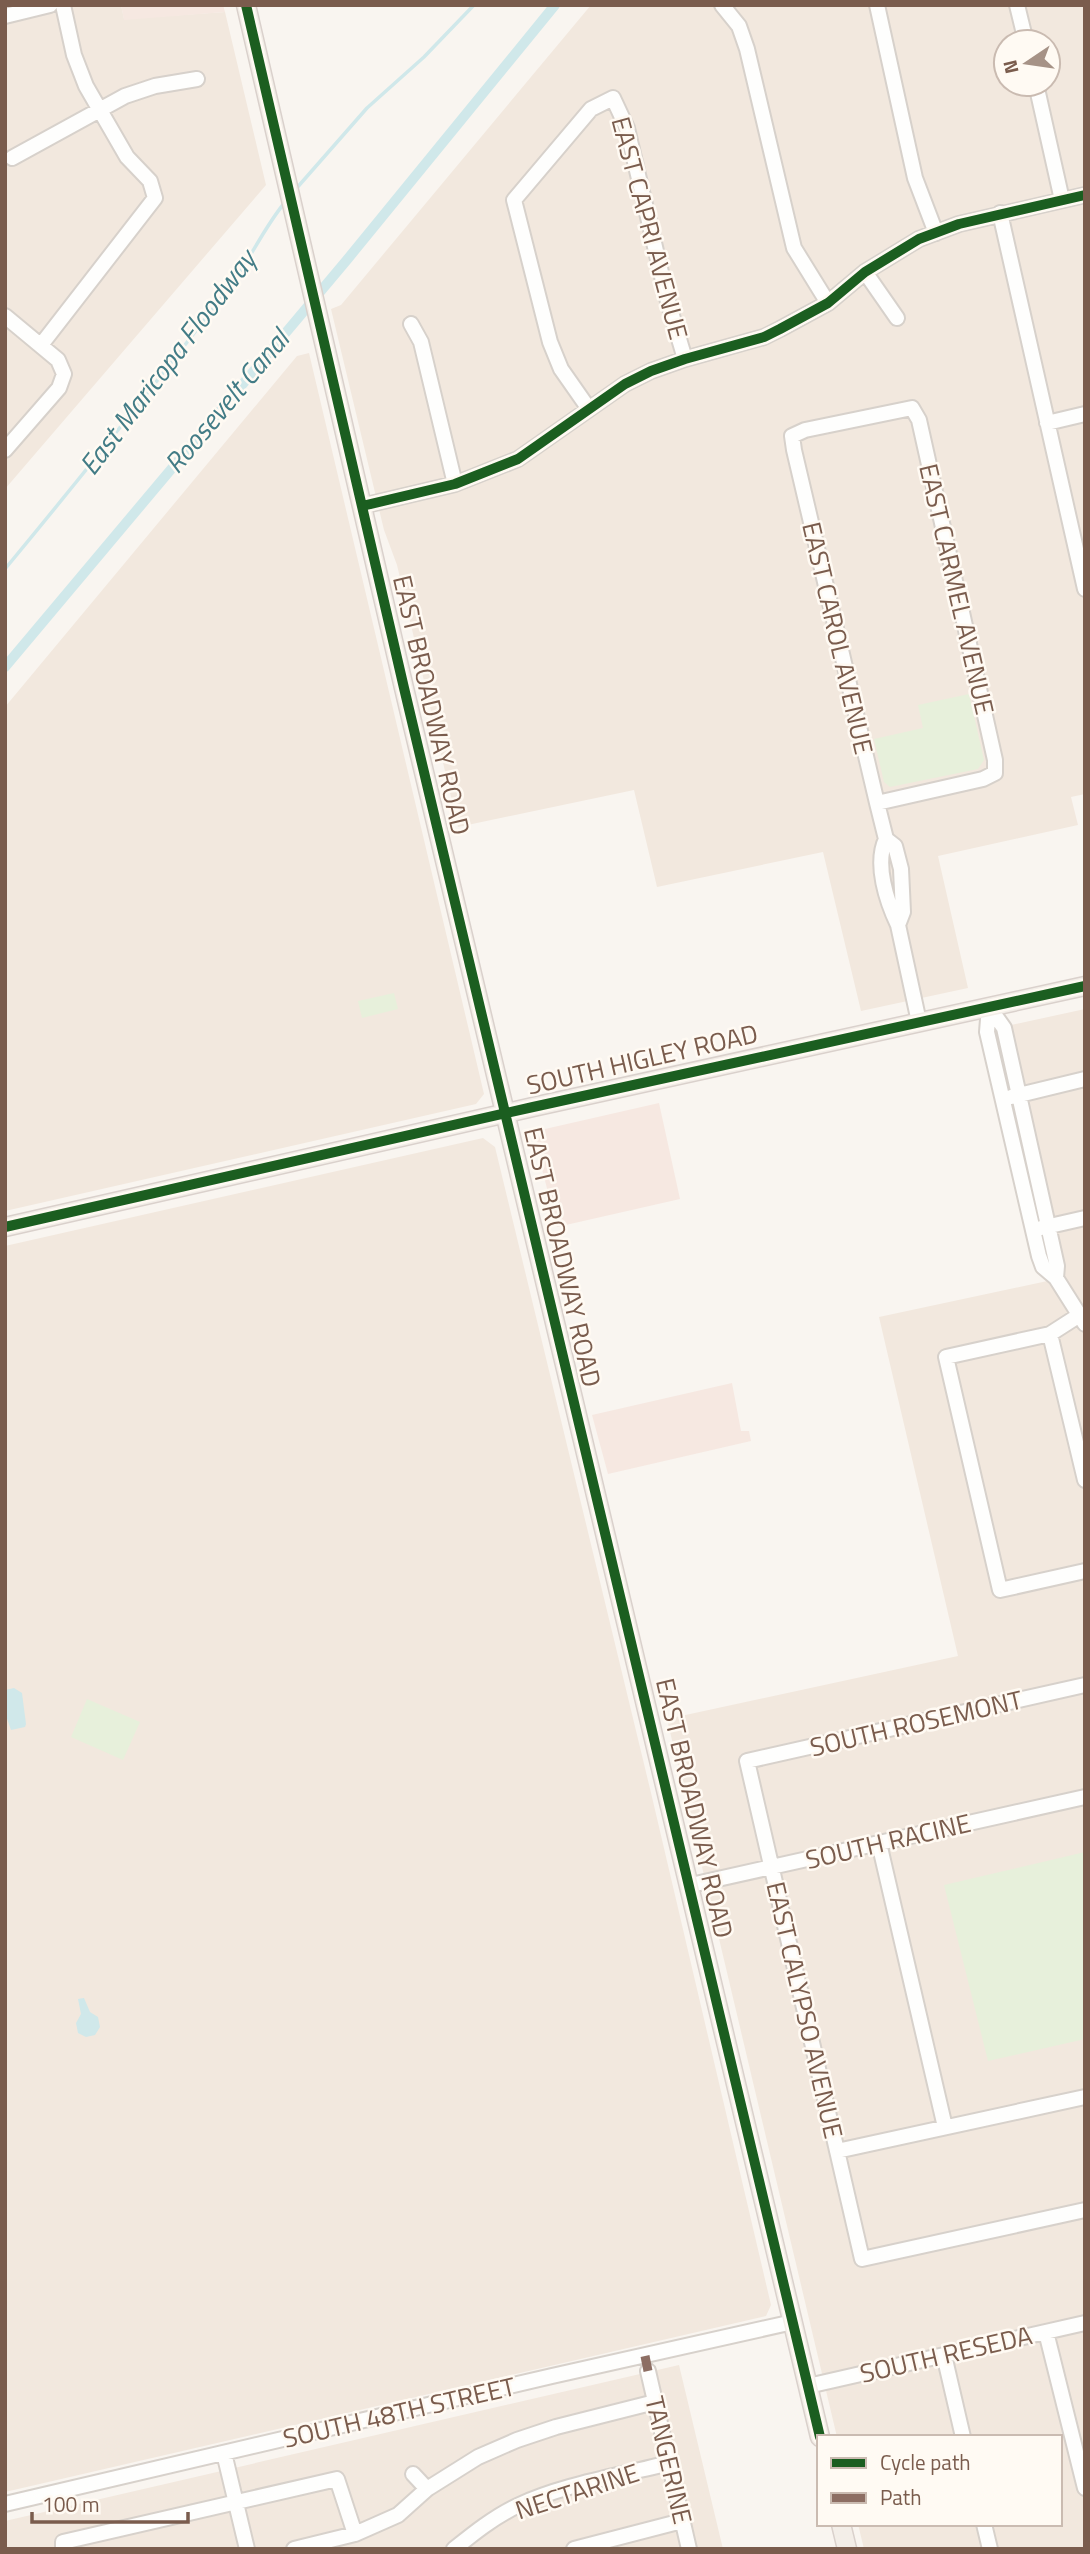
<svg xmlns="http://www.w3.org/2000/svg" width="1090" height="2554" font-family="'Titillium Web',sans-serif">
  <rect width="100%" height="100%" fill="#f9f5f0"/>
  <path fill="#f2e8de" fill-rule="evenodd" d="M5,5H121L124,19L225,12L266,185L5,489Z
    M591,5H1085V794L1071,797L1078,825L938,856L968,988L861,1011L823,852L657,887L634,790L458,827L397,565L384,530L331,309L341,305ZM1006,42H1048V84H1006Z
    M309,353L484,1094L476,1104L5,1211V707L297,356Z
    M1085,1009V2549H864L858,2524H1060V2437H837L667,1719L958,1656L879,1317L1052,1280L993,1029Z
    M483,1138L495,1147L652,1797L771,2305L766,2316L5,2492V1246Z
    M679,2365L723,2549H5V2521Z"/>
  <path fill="#f6e8e1" d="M121,5H223L225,12L124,20Z
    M659,1103L680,1199L557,1227L536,1146L540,1133L545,1129Z
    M732,1383L741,1431H749L751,1441L608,1474L592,1415Z"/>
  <path fill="#e7f0db" d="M969,694L984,760L978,769L890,787L884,782L874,739L923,728L918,705Z
    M394,993L398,1009L362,1018L358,1001Z
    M87,1699L140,1722L123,1760L71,1737Z
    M1085,1852V2039L988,2061L944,1885Z"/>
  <path fill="#d0e8ea" d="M14,1688L22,1693L26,1724L25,1727L11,1730L5,1713V1690Z
    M84,1998L90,2012L98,2017L100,2027L95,2035L86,2037L78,2033L76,2023L81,2014L78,1999Z"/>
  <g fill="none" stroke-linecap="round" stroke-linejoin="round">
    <path stroke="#d0e8ea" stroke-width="3.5" d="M295,190L367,108L424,57L474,5
      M5,569C82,476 158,381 231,285C251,258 264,227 286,201"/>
    <path stroke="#d0e8ea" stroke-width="10" d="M5,667L346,261L555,5"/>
    <g stroke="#d7d1cb" stroke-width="18">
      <path id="minor" d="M722,5L739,26L747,49L794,248L828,303
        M877,5L915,178L936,233
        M1017,5L1026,42
        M5,16L50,5
        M1036,84L1062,200
        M12,158L125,96L155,86L197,79
        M1000,213L1085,589
        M865,272L897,318
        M5,316L58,360L64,374L59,388L5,450
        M411,324L421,342L455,484
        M41,345L155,198L150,181L127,157L86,86L74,55L63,5
        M589,409L561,369L550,342L514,200L591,109L613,98L627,128L668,302L685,359
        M1047,423L1085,414
        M362,506L455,484L518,459L625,384L651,371L685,359L764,337L780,329L828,303L865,272L919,239L959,224L1085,195
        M877,803L983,779L995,773V760L919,420L912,408L805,430L792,436L794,450L877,803L886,839L895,846L901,869L903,912L898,925
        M886,839C874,864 887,902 898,925L919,1022
        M989,1007L987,1032L1039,1256L1043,1267L1056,1278L1085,1324
        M989,1007L1004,1028L1057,1266L1056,1278
        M1011,1097L1085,1079
        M1041,1228L1085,1218
        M1078,1316L1050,1334L946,1357L1000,1590L1085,1571
        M1050,1334L1085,1480
        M1085,1685L747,1761L862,2259L1085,2210
        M879,1843L945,2127
        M691,1885L1085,1797
        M837,2151L1085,2097
        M1046,2332L1085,2488
        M944,2355L963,2437
        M648,2371L689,2549
        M808,2386L1085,2323
        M224,2453L247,2549
        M413,2474L427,2489
        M5,2504L552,2376L793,2322
        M984,2524L990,2549
        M63,2549V2542L337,2479L355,2534
        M294,2549L355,2534L398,2515L427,2489L478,2457L517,2440L556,2427L655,2402
        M454,2549C474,2533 494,2517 517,2506C564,2484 619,2476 669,2463
        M574,2549L682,2521"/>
    </g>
    <g stroke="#dad1cc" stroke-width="21">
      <path id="major" d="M246,5L404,688L820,2437
        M5,1227L533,1107L1085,986
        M841,2524L847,2549"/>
    </g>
    <use href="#minor" stroke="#fefefd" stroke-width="14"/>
    <use href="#major" stroke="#f3eee8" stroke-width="18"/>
    <path stroke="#8d6e63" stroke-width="9" stroke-dasharray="18 9" stroke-linecap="butt" d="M645,2356L648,2371"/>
    <g stroke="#fffaf3" stroke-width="15">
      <path id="cycleway" d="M246,5L404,688L820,2437
        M362,506L455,484L518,459L625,384L651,371L685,359L764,337L780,329L828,303L865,272L919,239L959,224L1085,195
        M5,1227L533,1107L1085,986"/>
    </g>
    <use href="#cycleway" stroke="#1b5e20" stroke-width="10"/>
  </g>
  <g text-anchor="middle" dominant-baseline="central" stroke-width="5" stroke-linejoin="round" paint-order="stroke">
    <g font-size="26" fill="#7a5c4d" stroke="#fffaf3">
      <text transform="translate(650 228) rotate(75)">EAST CAPRI AVENUE</text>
      <text transform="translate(957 589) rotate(77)">EAST CARMEL AVENUE</text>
      <text transform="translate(838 638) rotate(77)">EAST CAROL AVENUE</text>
      <text transform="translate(432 705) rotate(77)">EAST BROADWAY ROAD</text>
      <text transform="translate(642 1059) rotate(-13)">SOUTH HIGLEY ROAD</text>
      <text transform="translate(563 1257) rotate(77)">EAST BROADWAY ROAD</text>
      <text transform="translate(916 1723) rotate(-13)">SOUTH ROSEMONT</text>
      <text transform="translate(695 1808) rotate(77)">EAST BROADWAY ROAD</text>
      <text transform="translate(888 1841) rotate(-13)">SOUTH RACINE</text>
      <text transform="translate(805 2010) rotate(77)">EAST CALYPSO AVENUE</text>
      <text transform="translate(946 2354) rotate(-13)">SOUTH RESEDA</text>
      <text transform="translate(399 2412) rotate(-13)">SOUTH 48TH STREET</text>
      <text transform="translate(669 2460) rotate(77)">TANGERINE</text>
      <text transform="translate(577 2491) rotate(-18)">NECTARINE</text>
    </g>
    <g font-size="28" font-style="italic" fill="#437c86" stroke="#fffaf3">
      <text transform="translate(167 362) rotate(-53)">East Maricopa Floodway</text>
      <text transform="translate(226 401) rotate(-50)">Roosevelt Canal</text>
    </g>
  </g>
  <rect width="1090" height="2554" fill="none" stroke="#7a5c4d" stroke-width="14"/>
  <rect x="817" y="2435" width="245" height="91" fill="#fffaf3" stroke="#cabbb1" stroke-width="2"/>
  <rect x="831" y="2458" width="35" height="10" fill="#1b5e20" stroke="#cabbb1" stroke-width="2"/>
  <text x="880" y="2470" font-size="21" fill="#7a5c4d">Cycle path</text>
  <rect x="831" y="2493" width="35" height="10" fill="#8d6e63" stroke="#cabbb1" stroke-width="2"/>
  <text x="880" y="2505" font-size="21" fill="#7a5c4d">Path</text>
  <g transform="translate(1027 63) rotate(257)"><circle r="33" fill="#fffaf3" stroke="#cabbb1" stroke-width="2"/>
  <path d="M0-5L12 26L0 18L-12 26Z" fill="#a69286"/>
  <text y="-10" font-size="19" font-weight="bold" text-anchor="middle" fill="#7a5c4d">N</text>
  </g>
  <path d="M32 2512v10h156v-10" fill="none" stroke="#7a5c4d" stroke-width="3.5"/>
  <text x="42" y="2512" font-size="21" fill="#7a5c4d" stroke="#fffaf3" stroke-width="5" paint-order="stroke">100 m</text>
</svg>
